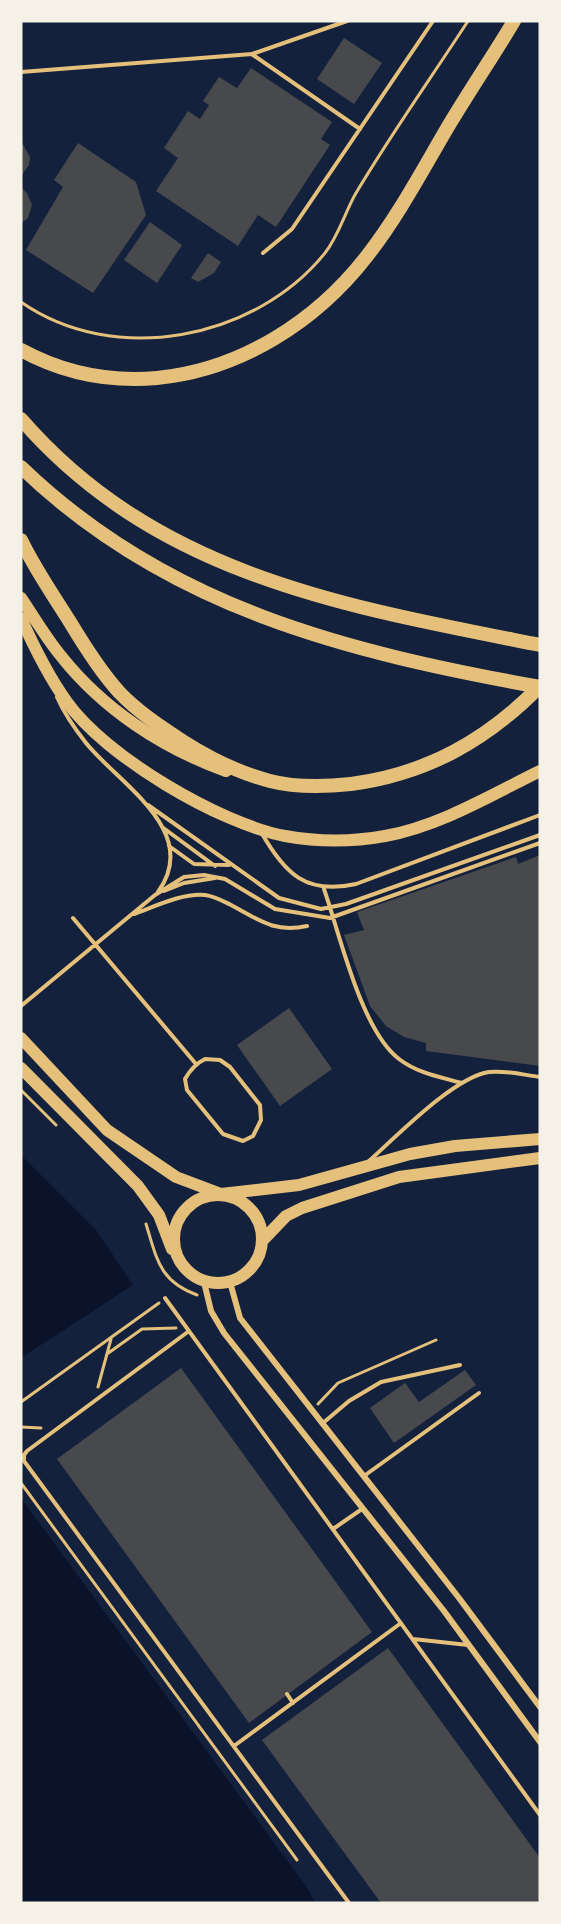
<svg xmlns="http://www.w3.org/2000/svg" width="561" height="1924" font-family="'Fira Sans Condensed',sans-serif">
  <rect width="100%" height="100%" fill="#14213d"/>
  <path fill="#0b132b" d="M21,1155L97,1231L133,1285L21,1358Z
    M21,1498L308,1889L315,1903H21Z"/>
  <path fill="#48494c" d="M344,38L382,63L354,104L317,79Z
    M251,68L332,122L321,139L330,145L276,227L258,215L238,246L156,191L178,158L164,148L188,111L200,119L209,105L203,101L219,77L237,88Z
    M21,141L30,157L29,165L21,176Z
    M78,143L136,182L146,215L93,293L26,250L63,187L54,180Z
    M21,187L27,193L32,205L28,218L21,223Z
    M150,222L182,245L157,283L124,260Z
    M208,253L221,262L214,273L198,282L191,278Z
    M540,855V1066L426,1051V1043L404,1037L386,1026L370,1006L344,935L364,930L357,912L516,857L518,864Z
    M289,1008L332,1069L280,1106L237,1045Z
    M181,1368L372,1632L249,1723L57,1459Z
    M465,1370L476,1385L394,1443L370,1408L405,1383L419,1402Z
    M388,1648L540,1858V1903H381L262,1740Z"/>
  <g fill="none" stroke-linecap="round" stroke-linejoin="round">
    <path stroke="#e5c07b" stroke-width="3" d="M21,302C114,367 255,340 325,253C339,235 345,212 356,193C391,134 431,78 468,21
      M21,1090L56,1125
      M146,1224C157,1259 159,1281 197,1295
      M107,1354L142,1329L176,1328
      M98,1387L111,1339
      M21,1402L159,1303
      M318,1404L338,1383L436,1340
      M21,1427L41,1428
      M21,1483L297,1860"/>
    <path stroke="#e5c07b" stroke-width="4" d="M253,55L360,129
      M21,72L252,54L347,21
      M263,253L292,229L433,21
      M57,697C64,713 75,729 86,743C119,784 202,831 158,892
      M148,805L279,898L321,909L346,904L540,835
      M162,827L215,866
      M261,832C285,874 306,895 356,884L540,815
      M169,846L194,864L229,865
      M324,889C340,935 361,1030 399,1059C417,1073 440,1077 462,1083
      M164,891L184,883L215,878
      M134,914C156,906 182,893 205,895C214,896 223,901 231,905C259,920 274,933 307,926
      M73,918L196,1064
      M21,1006L155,895L184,877L204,875L225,879L275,909L330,918L540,843
      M205,1059L220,1060L230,1067L260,1105L261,1120L253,1136L243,1141L223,1134L187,1090L185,1079C190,1070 195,1064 205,1059Z
      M369,1161C397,1136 454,1077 489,1072C505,1070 524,1075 540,1077
      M165,1298L540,1815
      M189,1331L27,1451L24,1455V1461L349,1903
      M323,1423L349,1401L381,1382L460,1365
      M364,1476L479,1393
      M333,1529L362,1509
      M413,1639L468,1645
      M287,1694L293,1703
      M234,1746L401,1623"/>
    <path stroke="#e5c07b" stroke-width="6" d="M204,1282L211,1311L224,1333L444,1611L540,1742
      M230,1282L240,1318L459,1598L540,1707"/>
    <path stroke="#e5c07b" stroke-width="12" d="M21,598C34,617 46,638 61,656C103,709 162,748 226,771
      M21,618C34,647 48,676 67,702C105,756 220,824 285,836C318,842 352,842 385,836C440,826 491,795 540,771
      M21,1038L107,1130L176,1177L221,1194L299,1185L410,1154L455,1146L540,1139
      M21,1068L138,1186L159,1215L172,1249
      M174 1239a44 44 0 1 1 88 0a44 44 0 1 1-88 0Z
      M263,1240L286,1216L302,1208L399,1177L540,1158"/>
    <path stroke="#e5c07b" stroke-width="14" d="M21,350C63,373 110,382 157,378C240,370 316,322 367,256C399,215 423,169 449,125C470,90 493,56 514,21
      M21,419C157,576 348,607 540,645
      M21,467C167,608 347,652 540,687
      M21,540C35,569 53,595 70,622C85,647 100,671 119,692C138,712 161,727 184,742C211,759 239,773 270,781C297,788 324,787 351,784C427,774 487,740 540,686"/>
  </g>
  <rect width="561" height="1924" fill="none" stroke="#f6f1e7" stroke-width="45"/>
</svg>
